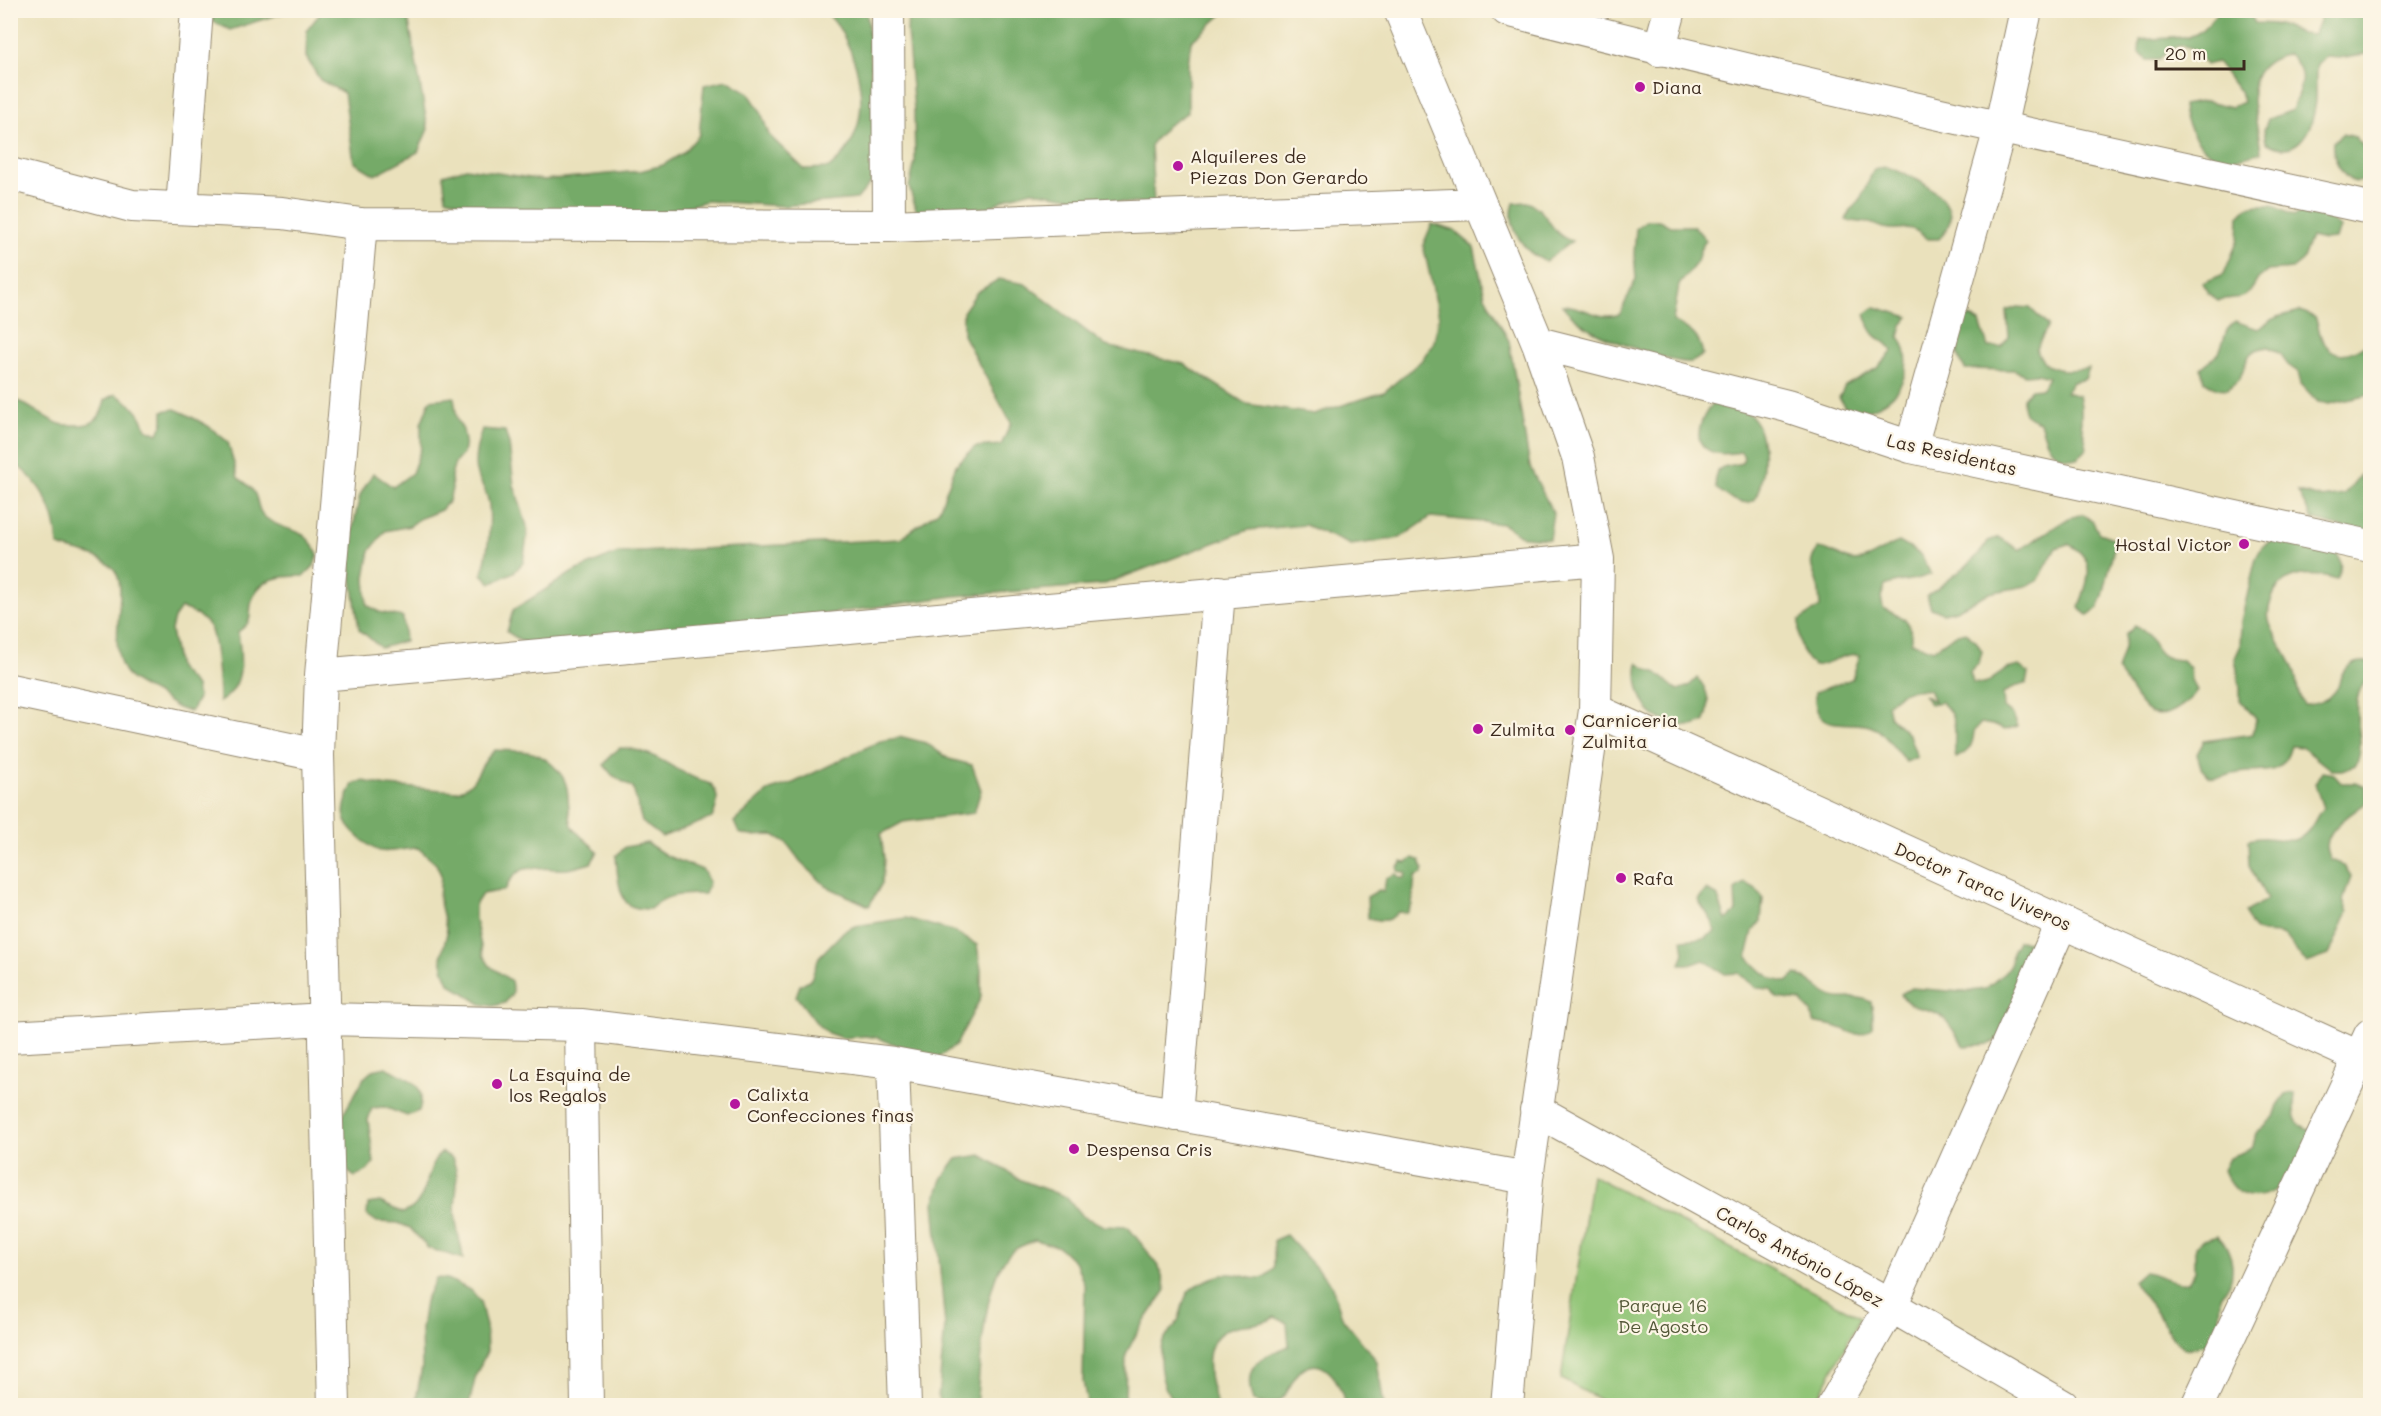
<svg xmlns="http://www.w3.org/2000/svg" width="2381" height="1416" font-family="Mali,sans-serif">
  <rect width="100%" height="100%" fill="#fcf5e5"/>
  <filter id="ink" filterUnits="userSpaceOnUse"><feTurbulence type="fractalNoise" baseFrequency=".0167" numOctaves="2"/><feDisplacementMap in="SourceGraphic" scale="12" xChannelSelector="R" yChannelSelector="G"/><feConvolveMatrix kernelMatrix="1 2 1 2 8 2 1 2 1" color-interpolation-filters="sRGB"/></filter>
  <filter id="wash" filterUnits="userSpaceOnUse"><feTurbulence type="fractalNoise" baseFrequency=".008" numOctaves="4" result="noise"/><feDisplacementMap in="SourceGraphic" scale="24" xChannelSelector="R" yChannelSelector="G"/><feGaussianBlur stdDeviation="1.35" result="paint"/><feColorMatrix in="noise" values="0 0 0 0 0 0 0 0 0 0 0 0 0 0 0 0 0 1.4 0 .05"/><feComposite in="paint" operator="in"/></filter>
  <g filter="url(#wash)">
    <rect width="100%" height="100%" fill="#eae1bc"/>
    <path fill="#90c476" stroke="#66774a" stroke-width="1.5" d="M1592,1175L1861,1317L1814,1405H1610L1561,1379Z"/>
    <path fill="#74aa67" stroke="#586a42" stroke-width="1.5" d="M207,11H289L230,30L208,19Z
      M322,11H407L428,129L418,152L375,175L354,162L344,93L320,80L306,57L307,30Z
      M825,11H867L876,153L874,179L857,199L783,206L707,201L614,225L493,212L446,198L443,175L466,168L543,180L640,171L663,165L683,153L699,135L704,85L727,80L748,92L761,112L769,135L804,169L829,168C834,163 841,158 845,152C870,119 862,71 844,37C840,27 832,19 825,11Z
      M908,11H1226L1191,42L1188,65V112L1167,126L1151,144L1154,205L1083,199L1032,191L1009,197L988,208L917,212L909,187L915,162L914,110L907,32Z
      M2220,11H2250L2249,13L2255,23L2279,24L2302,34L2313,35L2323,11H2370V53L2339,58L2327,57L2317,64C2314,78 2318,93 2315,107C2311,134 2295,160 2266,142L2264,130L2268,119L2292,110C2301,87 2309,74 2289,54C2233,66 2258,115 2261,152C2249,156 2235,160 2223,159C2202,155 2183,124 2183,105L2207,101L2232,107L2243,102L2240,91C2229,82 2227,72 2217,62L2206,65C2192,42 2177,39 2159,60H2147L2139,52L2140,40C2153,38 2187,39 2196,34C2205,29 2213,18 2220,11Z
      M2343,134L2355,137L2370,154V176C2367,179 2362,182 2357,182C2342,181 2331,154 2333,142Z
      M1886,167C1914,175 1975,204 1939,239H1927C1906,220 1905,233 1883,228C1878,227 1874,224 1870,223C1862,222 1854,222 1846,220L1850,210L1859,202L1874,169Z
      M1527,202C1551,211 1548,234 1572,241L1546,261C1524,254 1506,226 1514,203Z
      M2259,205H2272L2294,216C2306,208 2314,208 2328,211L2334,223L2340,227L2336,239L2324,240L2311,237L2302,261L2292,269L2268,271L2258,279L2252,289L2242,297L2218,300L2208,293L2202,283L2224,274L2238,240L2239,216L2248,207Z
      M1647,220H1659L1670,226H1694L1706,240L1700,250L1697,262L1679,285L1673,321C1690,330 1700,335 1703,355C1699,357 1695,361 1691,362C1673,364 1606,339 1590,329C1579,322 1570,315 1562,305C1584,305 1598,322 1620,314L1636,279L1634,254L1636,228Z
      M1432,224L1455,231L1474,247L1485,296L1509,341L1530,467L1553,513L1549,539L1523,537L1503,524L1431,517L1400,538L1351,545L1305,525L1248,530L1102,585L954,596L567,651L528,645L507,632L513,610L573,572L618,553L900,539L939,510L956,465L975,447L1001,445L1011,423L963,335V312L977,292L999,279L1025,284L1106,346L1184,364L1246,404L1314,414L1384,392L1421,361L1434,342L1439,316L1423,245Z
      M1875,307L1909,317L1902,325L1899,337C1923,371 1887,421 1846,409L1839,398L1845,386L1877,368L1893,351C1886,340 1880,341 1874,334C1869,328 1867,321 1865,314Z
      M2018,307L2030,308L2048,326L2036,349C2046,374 2066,371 2089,368L2085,379L2073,382L2066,392L2079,396C2082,405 2081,410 2081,420C2081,429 2086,438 2087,448L2078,458C2049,459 2048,446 2040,422C2026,418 2022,413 2023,398L2031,389L2042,388L2048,377L2037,374L2025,375L2014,370L1965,369C1954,352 1952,328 1969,316L1980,322L1988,347H2001L2009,337L2007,311Z
      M2300,311C2324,319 2314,323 2322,339C2335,363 2354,353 2370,341V395L2329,404L2318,402L2301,384L2298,372L2288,365L2280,354L2269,347C2242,350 2250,361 2239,379C2236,382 2231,386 2228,389L2215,388L2204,381L2201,368L2219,353L2227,330L2235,321L2258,329L2277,317Z
      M116,394C131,404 141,411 146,429L158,434L163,422V411L175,409L186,414L208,426L228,442L238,478C245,482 251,486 255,494C259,503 257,511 266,518C288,535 303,523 318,554L314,566L304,576C284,576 260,576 252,600C247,617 256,619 238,632C242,659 245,688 219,702C219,687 216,637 209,626C202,617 192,611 181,608L174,618L171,630L178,668L196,686L198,698L191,711C174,710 170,701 155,693C146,688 135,684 128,676C103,649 132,588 113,568C97,553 78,553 58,546C56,509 41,481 11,461L10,397C28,404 45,419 60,424C64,425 70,425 74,425C94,426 101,419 105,400Z
      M454,397L457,419L463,430L465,441L463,454L455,463L451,476L452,489L449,501L441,510L419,519L410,526L385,531L370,551L365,577L367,605L379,612L403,617L405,641L381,648L359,629L348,551L360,495L373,473L393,487L412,473L421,448V424L430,400Z
      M1716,400L1733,401C1740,406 1749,412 1754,420C1758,425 1761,434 1762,441C1765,453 1763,498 1750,502C1737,505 1725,495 1716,488L1715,477L1717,471L1723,467L1742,463L1744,457L1741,452C1729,454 1713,456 1704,447C1691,434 1706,410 1716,400Z
      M482,429L505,431L509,444L514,485L527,526V537L523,563L514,572L491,583L482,574C488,553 491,526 489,505C488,493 482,485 477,475C472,463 478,441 482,429Z
      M2360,475L2367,497H2370V535L2312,519L2298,492L2321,498L2344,495Z
      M2083,514L2093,522L2099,533L2116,539L2103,596L2098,608L2088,615L2079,608C2087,580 2099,562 2069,544L2056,548L2038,581L2026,586L1989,593L1956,610L1943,613L1931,608L1927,596C1945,582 1978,561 1988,541L1999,537L2019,550L2069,518Z
      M2272,541L2333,547C2341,559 2343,566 2337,579C2312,571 2280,571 2271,601C2268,609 2267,616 2270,624C2276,640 2288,654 2294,670C2298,683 2296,694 2304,705C2315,705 2332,699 2337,688C2339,685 2339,682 2340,679C2345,664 2356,661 2370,662V675C2341,706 2370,734 2356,765L2343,770H2331L2302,747L2291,746C2281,782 2260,767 2233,774C2223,776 2220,779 2210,777L2201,767L2197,754L2204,741L2253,734L2256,719L2240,700V688L2235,658L2240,647L2241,621L2256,558L2262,547Z
      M1899,542L1920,554L1931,574C1916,582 1900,579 1885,586L1881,597L1883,608C1902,620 1912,615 1911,642L1933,650L1954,635L1966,632L1976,641L1982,651L1979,663L1970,672L1973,683L1985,684L2007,669L2019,666L2028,673L2026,684L2014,687L2003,694L2004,708L2013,715L2018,726L2005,730L1993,725L1981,723L1974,731C1973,746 1969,752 1956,758C1951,736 1963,721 1941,702L1930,704L1923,695L1934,701L1929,690C1911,688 1899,691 1887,705L1890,717L1909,735L1917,757L1906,762C1899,754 1884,734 1878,730C1853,714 1812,740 1815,692L1852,679L1860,655C1844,652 1831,664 1814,666C1800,655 1798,639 1799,621L1820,607C1819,600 1820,590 1817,583C1812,566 1807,565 1818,548C1833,550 1837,556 1849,560C1866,565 1884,547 1899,542Z
      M2135,626C2161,637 2147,659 2182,660L2190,668L2191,680L2197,690C2191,699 2186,703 2177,709C2143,730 2135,690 2117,671L2124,648L2125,635Z
      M1638,663C1644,668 1650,670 1657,673C1664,678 1670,686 1678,690L1689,686L1697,678C1709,689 1711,707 1705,721C1701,723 1696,726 1692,726C1679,727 1655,720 1648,709C1639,696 1635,678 1638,663Z
      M903,737L926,743L949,759L972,765L981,790L974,813L903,822L881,834L884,859L882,883L869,906L826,886L800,861L786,842L774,835L750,836L739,833L734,822L770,790L793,783L880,741Z
      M620,748C655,748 678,776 711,784C720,796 718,804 712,818L662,837L642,822L633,788L612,775L604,765L611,755Z
      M495,750C506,751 517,750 528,752C544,754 564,772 567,788C569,799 568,814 572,825C577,836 590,842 598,852L591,863C583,865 575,868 567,869C540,871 519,857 505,890L482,894L475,905V919L483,955L490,966L511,981L513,992L505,1003L493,1006L481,1004L449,983L444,971L441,958L447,933L439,898L441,875L436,864L418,848C406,848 391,853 380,851C372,849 366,843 360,838C338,820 342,808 353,784L364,781L387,786L457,791C480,785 476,765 495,750Z
      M2322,772L2334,774L2342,783H2355L2366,787L2367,802C2348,817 2316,833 2331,860L2344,865L2351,876L2343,901L2348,912L2329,955L2307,963C2294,954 2297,946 2286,938C2273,926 2253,946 2246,912L2267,899L2249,866L2248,840C2254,839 2261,837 2267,838C2283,839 2296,845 2307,832C2314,825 2316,816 2323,808L2315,784Z
      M647,843L667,856L703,870L709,882L705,894C682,895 669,892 650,909C643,909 633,909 627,903C618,893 617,869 616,856L625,847Z
      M1413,858L1420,860L1423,869L1422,874L1415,877L1412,905L1407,913L1398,912C1388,923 1382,921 1368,918L1367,897L1379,890L1384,891L1386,878L1396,874L1400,878H1405L1406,873L1398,871V867L1402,862L1406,863Z
      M1745,883L1755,888L1763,898L1761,921L1753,931L1747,956C1758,969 1770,981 1787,982L1796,974C1811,979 1823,996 1838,998C1851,999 1858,995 1871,1002L1873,1014L1872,1028C1855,1040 1854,1032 1837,1027C1830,1025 1821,1024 1813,1022L1811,1012L1801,1001L1777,998L1770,989L1757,988L1738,973L1725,974L1704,960L1693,964H1680L1684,953L1682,940L1705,938L1715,932L1712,921L1698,900L1706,890L1717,895L1726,920L1736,912L1735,890Z
      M906,918L955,932L977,945L981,970V997L956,1045L939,1057L927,1056L878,1038L866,1036L842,1038L828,1033L818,1025L796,996L800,985L811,979L819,957L844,931L855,926Z
      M2018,941L2032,942L2033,954L2000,1038L1990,1044L1965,1046C1956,1037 1951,1023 1941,1016C1925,1004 1913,1014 1901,994L1911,988L1962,992L1985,989L2003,974L2011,963L2012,952Z
      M386,1067C408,1079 428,1083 419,1111L407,1116L384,1107L372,1108L368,1120L374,1163L367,1171L355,1177L345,1169L340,1158V1120L364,1078L373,1070Z
      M2295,1093C2294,1112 2290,1123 2311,1131C2307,1143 2302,1167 2295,1176C2292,1179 2287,1182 2283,1185C2258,1203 2235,1201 2223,1170L2229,1158L2243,1153L2253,1146L2256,1134L2274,1117L2278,1105L2286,1094Z
      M441,1152L452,1158C463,1183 452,1196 456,1220C457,1234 462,1245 463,1259L428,1248L410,1228L398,1223L377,1222L367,1215L368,1204L380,1202L403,1213C431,1203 423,1170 441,1152Z
      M981,1155L1021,1180L1066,1197L1082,1216L1104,1226L1128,1227L1159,1266L1166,1290L1138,1331L1126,1354L1125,1405H1088L1087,1403L1083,1381L1085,1287L1076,1263L1059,1247L1035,1240C1029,1243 1020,1246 1014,1250C982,1273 981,1368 976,1405H942L938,1398L945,1326L934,1203L942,1179L956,1159Z
      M1286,1235L1331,1284L1343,1319L1377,1361L1384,1405H1344C1343,1386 1326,1355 1303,1369C1284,1381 1293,1413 1253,1401C1241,1364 1260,1358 1289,1346L1287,1323L1275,1317C1258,1328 1241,1322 1226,1330C1200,1343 1208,1384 1218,1405H1176C1162,1389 1157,1365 1162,1344C1165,1334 1174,1329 1178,1321C1184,1307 1182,1293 1197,1285C1206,1280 1218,1275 1228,1274C1249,1273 1256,1289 1274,1268V1240Z
      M2217,1235C2234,1251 2239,1280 2220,1296L2219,1320L2211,1343L2186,1349C2173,1341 2170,1333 2162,1320C2153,1307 2142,1295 2133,1281L2143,1272C2159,1273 2171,1284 2188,1282L2195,1272V1246L2204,1239Z
      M436,1278L448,1279L472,1291L480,1301L486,1326L487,1351L476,1375L469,1405H415L422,1367L421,1329L425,1301Z"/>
  </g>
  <g filter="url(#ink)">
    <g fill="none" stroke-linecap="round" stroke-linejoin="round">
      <g stroke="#92866d" stroke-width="34">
        <path id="street" d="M888,10L889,226
          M1400,10L1538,343L1578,457L1598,559L1595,710L1527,1178L1507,1406
          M1507,10C1793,84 2082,146 2370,208
          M1659,50L1670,10
          M10,174L132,206L282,213L361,224L889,226L1480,204
          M182,208L197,10
          M1538,343L1787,406L1911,447L2370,546
          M1911,447L2000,129L2026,10
          M321,675L1598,559
          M10,690L318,755
          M1595,710L2370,1062
          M581,1025L587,1406
          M10,1037L325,1019L581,1025L893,1063L1527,1178
          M893,1063L905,1406
          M1536,1110L1891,1306L2063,1406
          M1176,1115L1219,592
          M334,1406L318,755L321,675L361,224
          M1833,1406L1891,1306L2062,922
          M2197,1406L2370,1035"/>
      </g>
      <use href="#street" stroke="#fff" stroke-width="32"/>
    </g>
  </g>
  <g fill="#b5179e" stroke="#fcf5e5" stroke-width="2">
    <circle cx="1640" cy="87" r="6"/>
    <circle cx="1178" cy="166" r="6"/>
    <circle cx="2244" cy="544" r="6"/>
    <circle cx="1478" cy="729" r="6"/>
    <circle cx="1570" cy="730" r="6"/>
    <circle cx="1621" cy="878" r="6"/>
    <circle cx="497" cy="1084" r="6"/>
    <circle cx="735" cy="1104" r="6"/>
    <circle cx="1074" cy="1149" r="6"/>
  </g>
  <g text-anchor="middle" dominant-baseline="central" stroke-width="4.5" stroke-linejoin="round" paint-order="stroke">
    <g font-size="18" fill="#3b2a1e" stroke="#fcf5e5" text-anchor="start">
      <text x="1652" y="87">Diana</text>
      <text x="1190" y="156">Alquileres de<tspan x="1190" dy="21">Piezas Don Gerardo</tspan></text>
      <text x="2232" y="544" text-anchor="end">Hostal Victor</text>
      <text x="1582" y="720">Carniceria<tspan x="1582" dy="21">Zulmita</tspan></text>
      <text x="1490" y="729">Zulmita</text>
      <text x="1633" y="878">Rafa</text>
      <text x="509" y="1074">La Esquina de<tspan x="509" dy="21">los Regalos</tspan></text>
      <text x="747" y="1094">Calixta<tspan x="747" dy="21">Confecciones finas</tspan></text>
      <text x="1086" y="1149">Despensa Cris</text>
    </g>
    <g font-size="18" fill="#3b2a1e" stroke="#fcf5e5">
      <text transform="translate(1952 454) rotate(13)">Las Residentas</text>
      <text transform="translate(1983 886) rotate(24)">Doctor Tarac Viveros</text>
      <text transform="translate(1800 1256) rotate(29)">Carlos António López</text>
    </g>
    <g font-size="18" fill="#545838" stroke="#fcf5e5">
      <text x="1663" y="1305">Parque 16<tspan x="1663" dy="21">De Agosto</tspan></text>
    </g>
  </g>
  <rect width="2381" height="1416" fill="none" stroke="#fcf5e5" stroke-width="36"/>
  <path d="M2156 60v9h88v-9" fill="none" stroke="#3b2a1e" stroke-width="3"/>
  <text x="2165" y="60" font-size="18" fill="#3b2a1e" stroke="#fcf5e5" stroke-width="4.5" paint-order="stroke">20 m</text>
</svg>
